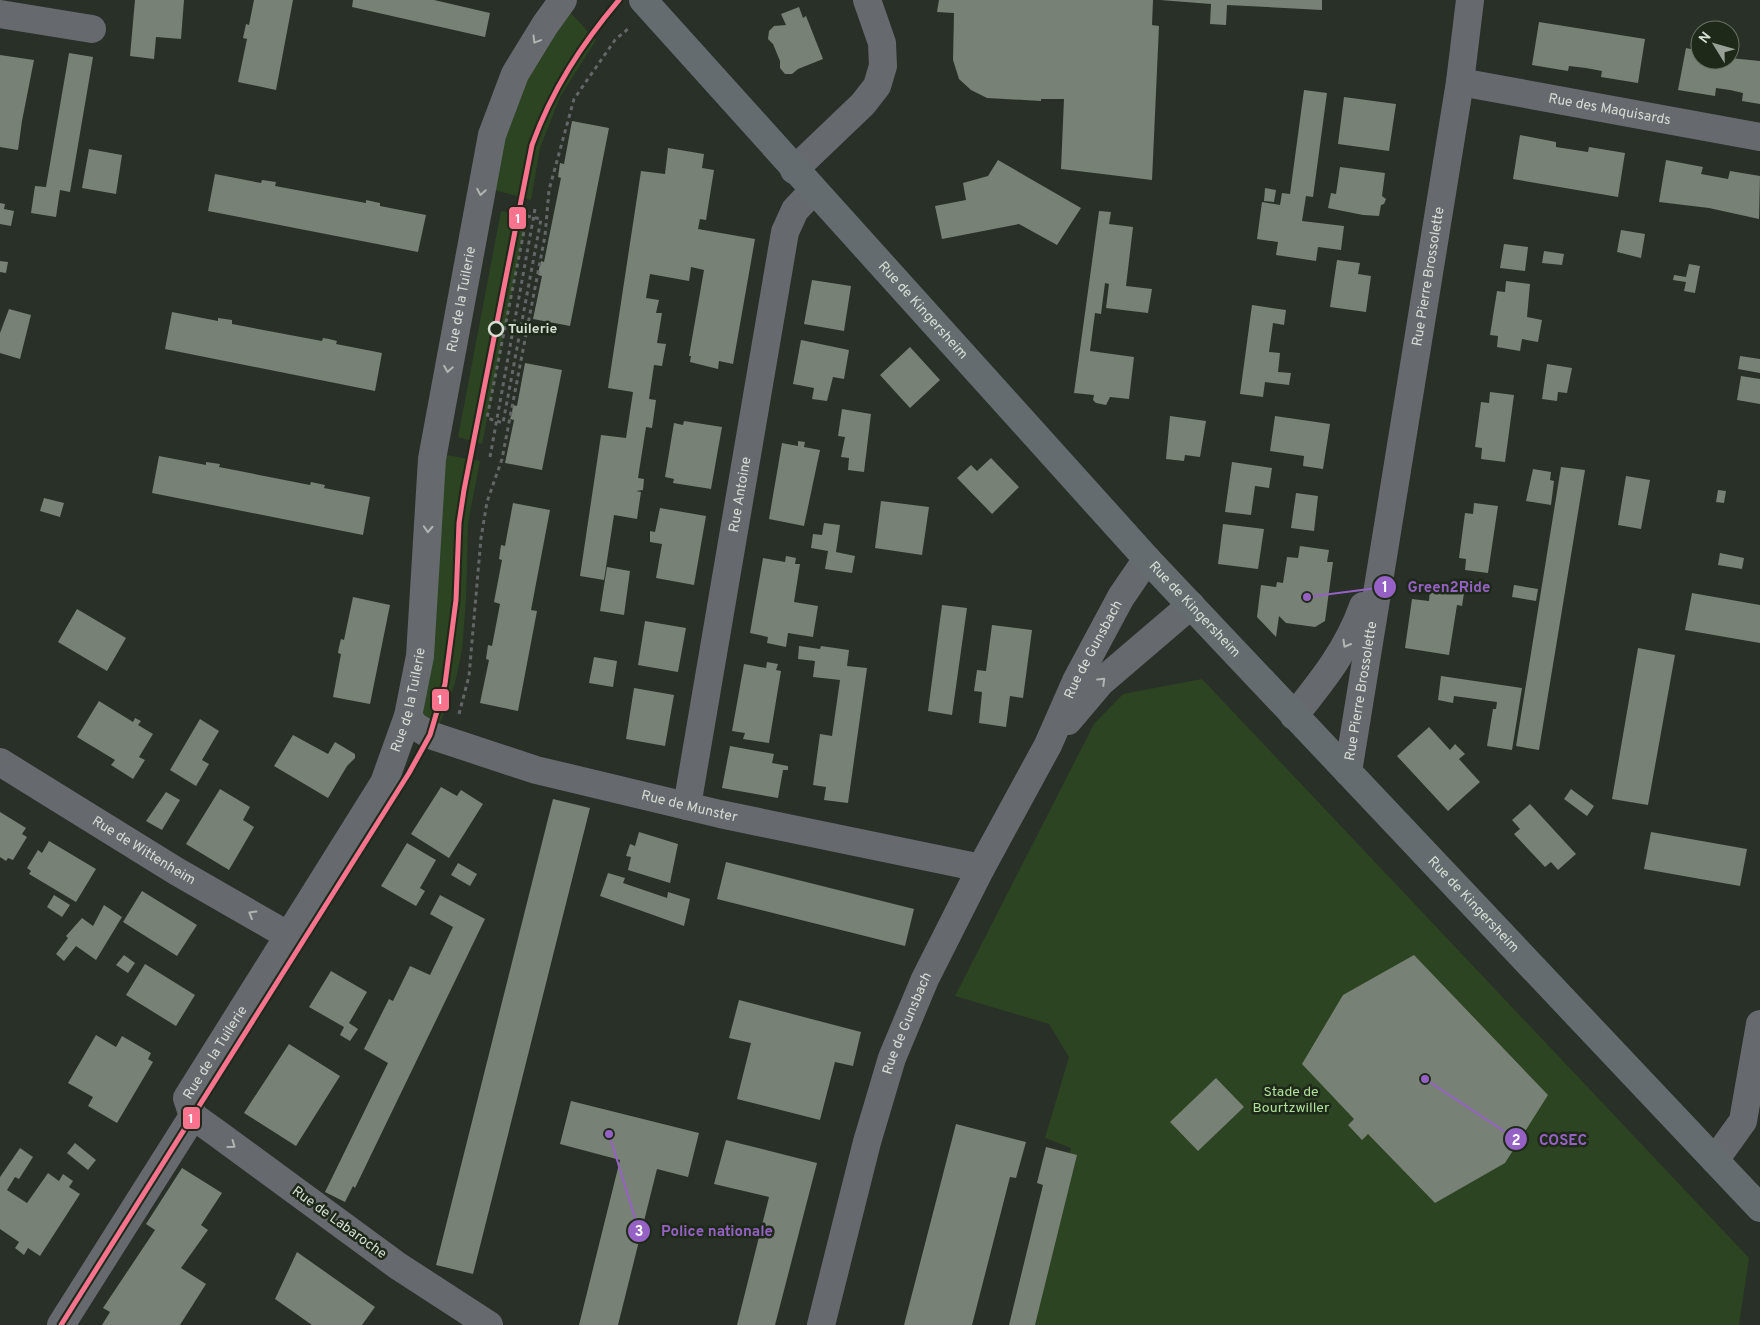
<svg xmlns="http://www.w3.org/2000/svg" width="1760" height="1325" font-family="Overpass,sans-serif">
  <rect width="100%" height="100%" fill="#293028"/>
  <path fill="#2c4421" d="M565,7L596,40L560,97L540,148L531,200L490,189L513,97Z
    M501,211L527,216L482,444L458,437Z
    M447,455L480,461L468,523L466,600L462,650L455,683L437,731L418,715L439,491Z
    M1202,679L1749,1258L1739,1325H1024L1071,1148L1045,1138L1069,1057L1049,1024L955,996L1094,724L1123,694Z"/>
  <path fill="#788175" d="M135,0H184L181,39L156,37L154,59L130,56Z
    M254,0H293L276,90L238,82L247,39L243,38L246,24L249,25Z
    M353,0H434L490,13L485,37L352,7Z
    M939,0H1153L1152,25L1159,26L1152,180L1061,169L1064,99H1041V101L987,98L971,90L959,79L953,60L954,13L937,12Z
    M1160,0H1322V10L1227,5L1226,25L1210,24L1211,4Z
    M799,7L803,18L806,16L823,59L798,69L792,74H785L780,68V61L773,44L768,39L769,31L774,26L786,25L781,14Z
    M1539,22L1645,39L1638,83L1601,77L1602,71L1586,68L1569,66L1568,71L1532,65Z
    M1686,48L1700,51V60H1730V58L1760,61V104L1742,101L1743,93L1730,90L1716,88L1715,96L1678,90Z
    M69,53L93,57L70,192L60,190L56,217L31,213L35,186L46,187Z
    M0,55L34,60L22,121L18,150L0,147Z
    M1304,90L1327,93L1313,197L1306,196L1302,221L1344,226L1341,250L1318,247L1316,261L1276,255L1278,242L1257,239L1262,202L1280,205L1282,193L1290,194Z
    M1344,97L1396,104L1389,151L1338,144Z
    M572,121L609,128L570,326L533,319L542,276L538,275L539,269L541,261L544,262L561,178L558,177L560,163L564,164Z
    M1520,135L1556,142V147L1588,152L1589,147L1625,153L1618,197L1513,179Z
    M668,148L704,154L702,168L714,170L706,220L700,219L698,229L755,239L733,364L719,361L718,369L690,362L691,356H689L704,270L691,267L689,281L650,274L646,298L659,300L656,313H662L657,343L666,344L662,366L654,365L649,399L656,400L652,428L646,427L638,478L644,479L643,490L636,491L641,492L637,519L614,515L604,580L580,576L601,435L626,438L633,392L608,388L641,171L665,174Z
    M89,149L122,155L116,194L82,188Z
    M998,160L1081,208L1057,245L1019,224L942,239L935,206L966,200L963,183L988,176Z
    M1666,160L1703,167L1701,174L1728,179L1730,171L1760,176L1759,219L1709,208L1659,202Z
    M1340,167L1385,173L1382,196L1386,199L1384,204L1381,205L1379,216L1363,215L1328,208L1331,193L1336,194Z
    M215,174L261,183L262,180L276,182L275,186L366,203V200L380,203V206L426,215L418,252L208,211Z
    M1265,188L1276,190L1274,202L1264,201Z
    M0,203L5,204L4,209L14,211L11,226L0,224Z
    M1099,211L1111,212L1109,224L1133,227L1126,286L1152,289L1148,313L1123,310L1106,308L1109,284L1105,283L1101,314L1095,313L1090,351L1134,357L1129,399L1110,397L1106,405L1096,403L1093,400L1094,395L1074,393Z
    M1621,230L1645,234L1641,258L1617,252Z
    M1504,244L1528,247L1525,271L1500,268Z
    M1544,251L1564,254L1562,265L1542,263Z
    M1337,260L1360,263L1358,274L1371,276L1366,312L1330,307Z
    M0,261L8,262L6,273L0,272Z
    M1689,264L1700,266L1695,293L1684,291L1686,282L1673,280L1674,275L1686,277Z
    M812,280L851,286L844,331L804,324Z
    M1506,281L1530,284L1527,317L1542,320L1538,342L1522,339L1520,351L1497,347L1498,336L1490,335L1497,291L1505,292Z
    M1252,305L1286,310L1284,325L1273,323L1269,352L1280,353L1278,372L1291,373L1289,385L1265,382L1263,397L1240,394Z
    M9,309L31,315L20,359L0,353V333Z
    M172,312L218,321V318L232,320V324L322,341L323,338L329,339L337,341L336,344L382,353L375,391L165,349Z
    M801,340L849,350L844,379L833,377L827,401L812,399L814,388L793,384Z
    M910,347L940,380L910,408L880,375Z
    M1740,356L1760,359V373L1738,369Z
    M525,363L562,370L542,470L505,463L514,420L510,419L512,413L513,405L517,406Z
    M1547,364L1572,368L1567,393L1558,392L1557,401L1542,399Z
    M1741,376L1760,379V404L1737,400Z
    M1490,392L1514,395L1505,462L1481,459L1482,448L1475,447L1481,402L1489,403Z
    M842,409L871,414L864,472L848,470L849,458L841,457L845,437L838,436Z
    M1170,416L1206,421L1200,457L1185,455L1184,461L1166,459Z
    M1275,416L1330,424L1323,469L1303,466L1304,456L1270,451Z
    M684,421L722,427L711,489L673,483L674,479L665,477L674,423L683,425Z
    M798,441L805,442L804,447L820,450L804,526L769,519L782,443L798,446Z
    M159,456L206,465V462L220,464L219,467L310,485L311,482L325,485L324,488L370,497L363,535L152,493Z
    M991,458L1019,487L992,514L957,478L971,465L977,471Z
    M1232,462L1272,468L1269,488L1255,486L1251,515L1225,512Z
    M1561,467L1585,470L1539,750L1516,746Z
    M1533,469L1551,472L1550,480L1554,481L1551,505L1526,501Z
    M1626,476L1650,480L1641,529L1618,525Z
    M1718,490L1726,491L1724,503L1716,502Z
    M1296,493L1318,496L1314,531L1291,528Z
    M44,498L64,503L60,517L40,511Z
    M881,501L929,507L922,555L875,548Z
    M513,503L550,510L531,610L537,611L518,711L480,703L489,660L486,659L488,645L492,646L500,604L494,602L502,560L499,559L501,545L505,546Z
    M1474,503L1498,506L1488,573L1465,570L1466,559L1459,558L1465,513L1473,514Z
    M660,508L706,516L694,585L656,578L662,544L650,542V531L655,532Z
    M824,523L840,525L836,552L855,556L852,573L825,569L828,551L811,548L813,534L822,535Z
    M1223,524L1264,529L1258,569L1218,564Z
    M1300,546L1329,550L1327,562H1333L1325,621L1315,627L1286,623L1279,616L1276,637L1257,617L1261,585L1276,587L1277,582L1283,583L1287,557L1298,558Z
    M1720,553L1744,558L1742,569L1718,565Z
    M786,556L796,558L795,564H800L794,602L818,606L813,637L788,633L786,647L767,643L768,637L750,633L763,558L785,562Z
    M607,567L630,571L624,615L600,611Z
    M1514,585L1538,589L1536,601L1512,597Z
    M1430,589L1464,593L1462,606L1457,605L1449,655L1405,648L1412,599L1429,601Z
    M1692,593L1760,605V643L1685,630Z
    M353,597L390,605L370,704L333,697L341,654L338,653L339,647L341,639L344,640Z
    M942,605L967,608L952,715L928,711Z
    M77,609L126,638L107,671L58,642Z
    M645,621L686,628L678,672L638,665Z
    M992,625L1032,630L1023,698L1010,696L1006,727L979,723L982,692L974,691L977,670L986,671Z
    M799,646L820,649L821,646L849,650L847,666L867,668L848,803L824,800L826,787L813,785L820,734L832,736L840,680L813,677L815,661L798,659Z
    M1638,648L1675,655L1648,805L1612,799Z
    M594,657L617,661L613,687L589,683Z
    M767,662L778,664L776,670L781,671L769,743L743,739L745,733L732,731L744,664L766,668Z
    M1441,676L1522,688L1512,750L1487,746L1493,709H1496L1497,702L1454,696L1453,703L1438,700Z
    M634,688L674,695L665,746L626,739Z
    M99,701L133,722L135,718L141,721L138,725L153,734L139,757L145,760L133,779L111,765L115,760L77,737Z
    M200,719L219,731L202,760L209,764L196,786L170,770Z
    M1429,727L1450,750L1455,744L1465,754L1459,759L1480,782L1448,811L1397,756Z
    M293,735L328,754L335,742L355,754V758L347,766L328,798L274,766Z
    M730,746L774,754L772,763L788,766V770H783L778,798L722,788Z
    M441,787L457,796L461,790L483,804L449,858L411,834Z
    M220,789L250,807L243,820L254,827L229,870L186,844Z
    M1571,789L1594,806L1587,816L1564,799Z
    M166,792L180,800L162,830L146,821Z
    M553,799L590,808L473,1274L436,1265Z
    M1530,804L1576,854L1558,870L1551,862L1545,867L1514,834L1520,829L1512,820Z
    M0,812L26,828L22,834L27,837L13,860L8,858L6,861L0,857Z
    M639,832L678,844L670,883L628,870L631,857L626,856L630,844L635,846Z
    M1651,832L1747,849L1740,886L1644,869Z
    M49,841L96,869L76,902L29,874L31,871L27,868L38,850L42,853Z
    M407,843L436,860L420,888L425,891L416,906L381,886Z
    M726,862L914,909L905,946L717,899Z
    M458,863L477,874L470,886L451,875Z
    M608,873L625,878L623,883L667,898L668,892L690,899L684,926L600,896Z
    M142,891L197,925L177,956L123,922Z
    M54,895L70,905L62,917L47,907Z
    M440,895L485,919L355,1188L353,1186L345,1202L325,1192L388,1063L364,1049L389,999L393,1001L410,966L430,975L453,927L430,914Z
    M104,905L122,917L96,960L76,946L64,961L56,954L68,938L66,936L82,918L93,926Z
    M124,955L135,963L128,973L116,965Z
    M1414,955L1548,1095L1505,1163L1435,1203L1368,1134L1362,1140L1348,1125L1354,1119L1302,1064L1343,995Z
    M145,964L195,995L176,1026L126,995Z
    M331,971L367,992L349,1023L358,1029L350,1041L340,1035L344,1027L309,1007Z
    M739,1000L861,1032L853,1066L835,1062L820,1120L737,1099L751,1043L729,1038Z
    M96,1035L116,1047L122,1036L151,1053L148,1059L153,1062L117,1123L88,1106L93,1097L68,1083Z
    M289,1044L340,1076L296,1146L244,1113Z
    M1216,1078L1244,1107L1198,1151L1170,1122Z
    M571,1101L699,1133L688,1177L657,1169L618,1325H579L620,1160L560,1144Z
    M956,1124L1026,1142L1016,1178L1010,1177L972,1325H904Z
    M726,1140L817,1163L775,1325H737L769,1197L714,1184Z
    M75,1143L96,1160L88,1170L67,1153Z
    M1046,1147L1077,1155L1035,1325H1009L1043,1185L1037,1183Z
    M20,1148L33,1157L19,1179L15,1177L7,1190L27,1203L48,1173L59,1181L63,1174L73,1181L69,1187L80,1194L40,1256L28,1248L24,1255L15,1248L19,1242L0,1229V1177Z
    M182,1168L222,1193L201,1225L208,1230L181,1268L206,1284L180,1325H102L110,1312L103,1308L155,1230L146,1224Z
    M297,1252L375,1307L362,1325H312L275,1299Z"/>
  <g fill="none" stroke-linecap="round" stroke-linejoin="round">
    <path stroke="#636767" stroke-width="3" stroke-dasharray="4 4" stroke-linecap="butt" d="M527,216L541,219L503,423L487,418Z
      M490,457L535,209
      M459,714L469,676L481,538L487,502L502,459L545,236L549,190L574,99L615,40L629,28"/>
    <g stroke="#666a6f" stroke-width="28">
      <path d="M0,14L92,29"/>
      <path id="s1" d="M1460,82L1760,137"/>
      <path d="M794,170L863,104L877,86L883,66L882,43L867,0"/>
      <path id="s2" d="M408,716L415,726L430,735L536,770L720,814L981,868"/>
      <path d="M1294,716C1322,681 1348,649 1363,606"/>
      <path d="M1068,721L1101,682L1191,605"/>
      <path id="s3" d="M0,762L176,871L289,936"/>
      <path id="s4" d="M1348,772L1460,82L1470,0"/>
      <path id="s5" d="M687,806L785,232L795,210L813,191"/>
      <path d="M1715,1160L1743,1121L1760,1024"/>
      <path d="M61,1325L193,1116"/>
      <path id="s6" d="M489,1325L398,1266L218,1134L193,1116L187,1098L384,783L408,716L420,656L432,459L492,135L515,74L545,25L563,0"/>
      <path id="s7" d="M821,1325L867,1142L892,1058L925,979L981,868L1048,745L1077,679L1121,597L1147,559"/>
    </g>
    <path stroke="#656c6f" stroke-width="28" id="s8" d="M643,0L1147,559L1760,1208"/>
    <g stroke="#1e291a" stroke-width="9">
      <path id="tram-1" d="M61,1325L409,773L430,735L445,684L456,600L459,523L464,490L532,145C552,90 581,45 619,0"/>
    </g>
    <use href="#tram-1" stroke="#f9738e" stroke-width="5"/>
  </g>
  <defs><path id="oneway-chevron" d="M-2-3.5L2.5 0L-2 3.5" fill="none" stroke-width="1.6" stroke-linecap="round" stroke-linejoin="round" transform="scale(1.25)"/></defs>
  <g stroke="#afb5b0">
    <use href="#oneway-chevron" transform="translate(536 40) rotate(121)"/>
    <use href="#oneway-chevron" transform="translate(481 192) rotate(100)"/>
    <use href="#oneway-chevron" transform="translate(448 369) rotate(100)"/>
    <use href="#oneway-chevron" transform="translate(428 529) rotate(93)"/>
    <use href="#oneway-chevron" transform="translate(1346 644) rotate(120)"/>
    <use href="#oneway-chevron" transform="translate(1102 681) rotate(-44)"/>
    <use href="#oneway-chevron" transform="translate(252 914) rotate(-149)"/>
    <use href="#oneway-chevron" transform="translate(232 1145) rotate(36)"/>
  </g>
  <circle fill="#1e291a" stroke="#d6ddd3" stroke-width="2.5" cx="496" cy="329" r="7"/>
  <g text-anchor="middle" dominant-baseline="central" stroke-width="5" stroke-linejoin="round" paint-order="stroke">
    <g font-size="14" fill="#d6ddd3" stroke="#1e291a">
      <text stroke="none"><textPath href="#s1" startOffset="152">Rue des Maquisards</textPath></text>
      <text stroke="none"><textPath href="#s4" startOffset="502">Rue Pierre Brossolette</textPath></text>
      <text stroke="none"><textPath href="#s6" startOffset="1245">Rue de la Tuilerie</textPath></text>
      <text stroke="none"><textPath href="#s8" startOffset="418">Rue de Kingersheim</textPath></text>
      <text stroke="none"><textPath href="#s5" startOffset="316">Rue Antoine</textPath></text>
      <text stroke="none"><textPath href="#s8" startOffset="822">Rue de Kingersheim</textPath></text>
      <text stroke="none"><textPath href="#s7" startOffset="732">Rue de Gunsbach</textPath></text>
      <text stroke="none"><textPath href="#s4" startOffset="82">Rue Pierre Brossolette</textPath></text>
      <text stroke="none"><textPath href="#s6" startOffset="840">Rue de la Tuilerie</textPath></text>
      <text stroke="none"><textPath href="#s2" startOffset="299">Rue de Munster</textPath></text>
      <text stroke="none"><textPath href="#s3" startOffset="169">Rue de Wittenheim</textPath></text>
      <text stroke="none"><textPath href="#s8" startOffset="1228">Rue de Kingersheim</textPath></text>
      <text stroke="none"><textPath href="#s7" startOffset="314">Rue de Gunsbach</textPath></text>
      <text stroke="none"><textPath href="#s6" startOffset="435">Rue de la Tuilerie</textPath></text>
      <text transform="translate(339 1223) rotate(36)">Rue de Labaroche</text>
    </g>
    <g font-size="14" font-weight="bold" fill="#d6ddd3" stroke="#1e291a" text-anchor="start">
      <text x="508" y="329">Tuilerie</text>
    </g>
    <g font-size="14" fill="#b0e19c" stroke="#1e291a">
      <text x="1291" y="1092">Stade de<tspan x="1291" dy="16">Bourtzwiller</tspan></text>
    </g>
  </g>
  <path fill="none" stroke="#9661c5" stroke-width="2" d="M1307 597L1385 587M1425 1079L1516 1139M609 1134L639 1231"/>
  <g fill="#9661c5" stroke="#1e291a" stroke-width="2">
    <circle cx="1307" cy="597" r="5"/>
    <circle cx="1425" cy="1079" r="5"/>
    <circle cx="609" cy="1134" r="5"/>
    <circle cx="1385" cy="587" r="12"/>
    <circle cx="1516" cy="1139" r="12"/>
    <circle cx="639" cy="1231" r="12"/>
  </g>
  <g font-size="15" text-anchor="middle" font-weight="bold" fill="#fff">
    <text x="1385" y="592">1</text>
    <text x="1516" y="1145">2</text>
    <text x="639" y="1236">3</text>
  </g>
  <g font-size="15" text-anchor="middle" font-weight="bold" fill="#9661c5" stroke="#1e291a" stroke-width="5" stroke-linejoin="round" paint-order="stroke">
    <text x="1449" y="592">Green2Ride</text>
    <text x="1563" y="1145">COSEC</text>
    <text x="717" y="1236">Police nationale</text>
  </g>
  <g stroke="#1e291a" stroke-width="2">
    <rect x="508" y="206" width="19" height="24" rx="5" fill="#f9738e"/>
    <rect x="431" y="688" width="19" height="24" rx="5" fill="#f9738e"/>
    <rect x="182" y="1106" width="19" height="24" rx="5" fill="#f9738e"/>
  </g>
  <g font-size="14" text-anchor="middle" font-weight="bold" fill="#fff">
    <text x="518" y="223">1</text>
    <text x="440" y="704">1</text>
    <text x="191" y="1123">1</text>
  </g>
  <g transform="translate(1715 45) rotate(307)"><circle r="24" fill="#1e291a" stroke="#687164"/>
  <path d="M0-4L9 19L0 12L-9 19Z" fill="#99a097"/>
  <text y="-8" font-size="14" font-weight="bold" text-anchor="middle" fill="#d6ddd3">N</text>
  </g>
</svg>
